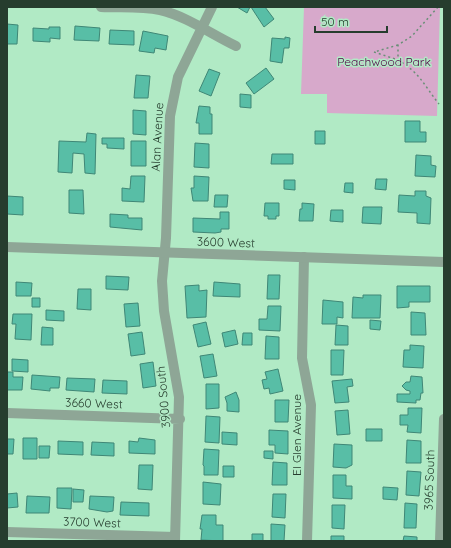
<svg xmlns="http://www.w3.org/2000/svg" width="451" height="548" font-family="Quicksand,sans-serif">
  <rect width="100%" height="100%" fill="#b1eac5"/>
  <path fill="#d7a9cb" d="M304,7H440L437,116L327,113V94H301Z"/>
  <path fill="#58bea6" stroke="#3f8776" d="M237,7H250L247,13Z
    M251,7H265L274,19L264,27Z
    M7,24L18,25L17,44H7Z
    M75,26L100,28L99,41L74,40Z
    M49,27H60V39L50,38V42L33,41V28L49,29Z
    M110,30L134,31V45L109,44Z
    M143,31L168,36L166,50L155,48L154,53L139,51Z
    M285,37L290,38L289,48H284L282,63L270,61L272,38L285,39Z
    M266,68L274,79L254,94L246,83Z
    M209,69L220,73L211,96L199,91Z
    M136,75L150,76L148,98H134Z
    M240,94L251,95V108L240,107Z
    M199,106L210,107V114H212V134H199V123H196Z
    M133,110L146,111V135L133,134Z
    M405,121H420V132H426V142H405Z
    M315,131H325V144H315Z
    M87,133L96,134L95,174L85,173L84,154L73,153L72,173L58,172L59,141L86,142Z
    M102,138H124V149L107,148V144H102Z
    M131,141H146V166H131Z
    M195,143L209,144V168L194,167Z
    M272,154H293V164H271Z
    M416,155L431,156V165L436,166L435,177L415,176Z
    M131,176H145L144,202L122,201V188L130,189Z
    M194,176L209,177L208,201H193L191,188H194Z
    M376,179H387L386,190L375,189Z
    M284,180H295V190L284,189Z
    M345,183H353V193L344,192Z
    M69,190H83L84,214L69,213Z
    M415,191H426V196L431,198L430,224L417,223V213L398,212L399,195L415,196Z
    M215,195H228L227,207H214Z
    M7,196L23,197V215L7,214Z
    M265,203H279V216H276V219H268V216H264Z
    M302,203L314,204L313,221H299L300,209H302Z
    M363,207H382L381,224L362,223Z
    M331,210H343V222L330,221Z
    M220,212H229V229H221V232L215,233L193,232V218L220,219Z
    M110,214L128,215V218H142V230L110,227Z
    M268,275H280L279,299H267Z
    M106,276L129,277L128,290L106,289Z
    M16,282L32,283L31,296H16Z
    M214,282L240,284V297L213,296Z
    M199,285V291L207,290L206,317L187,318L185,286Z
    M397,286H430V302H409V307L397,308Z
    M78,289H91V310L77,309Z
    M363,295H381L380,318H352L353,297L363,298Z
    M32,298H40V307H32Z
    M323,300L343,302V318L337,317V324H322Z
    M138,303L140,326L126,327L124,304Z
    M268,306H281L280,331L259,330V319H267Z
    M46,310L64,311V321L46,320Z
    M411,312L425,313L426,335H411Z
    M13,314H32L31,340L15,339L16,324H12Z
    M370,320L381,321L380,330L370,329Z
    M206,322L211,344L198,347L193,325Z
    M336,325L348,326V345H335Z
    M42,327L53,328V345H41Z
    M235,330L238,344L225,347L222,333Z
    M142,332L145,354L131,356L128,334Z
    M243,333H252V345H242Z
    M266,336L279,337V359H265Z
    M410,345L424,346L423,368L403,367L404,350H410Z
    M331,350H344L343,375H331Z
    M213,354L217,376L204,378L200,356Z
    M12,359L28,360V372L12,371Z
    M153,362L156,386L143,388L140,364Z
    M278,369L283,391L270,394L269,388L264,389L262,380L267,379L265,372Z
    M7,372H13V377H23L22,390H7Z
    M32,375L60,377L59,388H50V391L31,389Z
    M411,376L422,377L423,393H421L420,400H416V403L397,402V394H410V391L406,390L402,386L406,382H410Z
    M67,378L95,379L94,392L66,390Z
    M352,379L353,386L347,387L349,402L335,403L332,381Z
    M103,380L127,381V394L102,393Z
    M206,384H219V408L206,409Z
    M236,392L239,400V412L227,411V403L225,397Z
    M275,400H289L288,422H275Z
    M408,408H422L421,433L407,432L408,425H400V415H408Z
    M348,410L350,434L337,435L335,411Z
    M206,416L220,417L219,443L205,442Z
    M366,429H382V441H366Z
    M269,430L288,431V454L275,453V445H269Z
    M222,432L237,433V445L222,444Z
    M23,438H37V459H23Z
    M139,438L155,440V454L129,453V441L138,442Z
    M7,439H14L13,454H7Z
    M407,440L421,441V463H406Z
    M58,441L83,442V455L58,454Z
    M92,442L114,443V456L91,455Z
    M334,444L352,445V465L346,468L333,467Z
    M39,446H50L49,458H39Z
    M204,449L219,450L218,475H204V466L203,465Z
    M264,451H273V459L264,458Z
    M273,462L287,463V485H272Z
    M139,465H153L152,490L138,489Z
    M223,466H234V477H223Z
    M407,471L421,472L419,496L406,495Z
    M333,475H346V486H352V499L333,498Z
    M203,482L221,484L220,505L203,504Z
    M383,487L398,488L397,500L383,499Z
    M57,488H72L71,509L57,508Z
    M73,489L84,490L83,502H73Z
    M17,493L18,507L7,508V494Z
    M273,494H286L285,518L272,517Z
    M27,496L50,497L49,513H26Z
    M90,496L114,497L113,511L107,512L89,509Z
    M121,502L149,503V516L120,515Z
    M405,503L417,504L416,528H404Z
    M332,505H345L344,529L332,528Z
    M202,515H216V525H223V541L201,540L202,529H200Z
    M271,524L285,525L284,541H271Z
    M252,534H263V541H252Z
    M331,536H344V541H331Z
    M404,536L417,537V541H403Z"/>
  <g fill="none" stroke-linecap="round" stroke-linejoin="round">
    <path stroke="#688f76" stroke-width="1.5" stroke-dasharray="2 3" stroke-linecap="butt" d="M438,7L412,36L398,45V60C421,74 423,84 439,104
      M398,45L374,52L398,60"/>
    <path stroke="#8ea696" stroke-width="10" d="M101,7C120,8 141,6 160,10C186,16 211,34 236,46
      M304,257L302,358L311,405L307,541
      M7,413L180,419
      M7,532L175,537
      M175,541L179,397L164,311L162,281L166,238L170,116L178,77L212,7
      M440,541L444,419"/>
    <path stroke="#8ea696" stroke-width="10" d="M7,247L444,262"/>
  </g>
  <g text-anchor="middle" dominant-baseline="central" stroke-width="3" stroke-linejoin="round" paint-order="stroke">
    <g font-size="12" fill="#510046" stroke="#b1eac5">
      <text x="384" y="61">Peachwood Park</text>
    </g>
    <g font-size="12" fill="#263d2e" stroke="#b1eac5">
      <text transform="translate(157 137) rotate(-87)">Alan Avenue</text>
      <text transform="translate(226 242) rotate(2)">3600 West</text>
      <text transform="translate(163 397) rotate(-95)">3900 South</text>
      <text transform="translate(94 403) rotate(2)">3660 West</text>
      <text transform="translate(296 435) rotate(-90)">El Glen Avenue</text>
      <text transform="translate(429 480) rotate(-88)">3965 South</text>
      <text transform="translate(92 522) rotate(2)">3700 West</text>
    </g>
  </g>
  <rect width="451" height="548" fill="none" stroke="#263d2e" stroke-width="16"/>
  <path d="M315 26v6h72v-6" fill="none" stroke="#263d2e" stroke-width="2"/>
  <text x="321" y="26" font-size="12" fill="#263d2e" stroke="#b1eac5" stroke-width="3" paint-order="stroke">50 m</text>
</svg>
